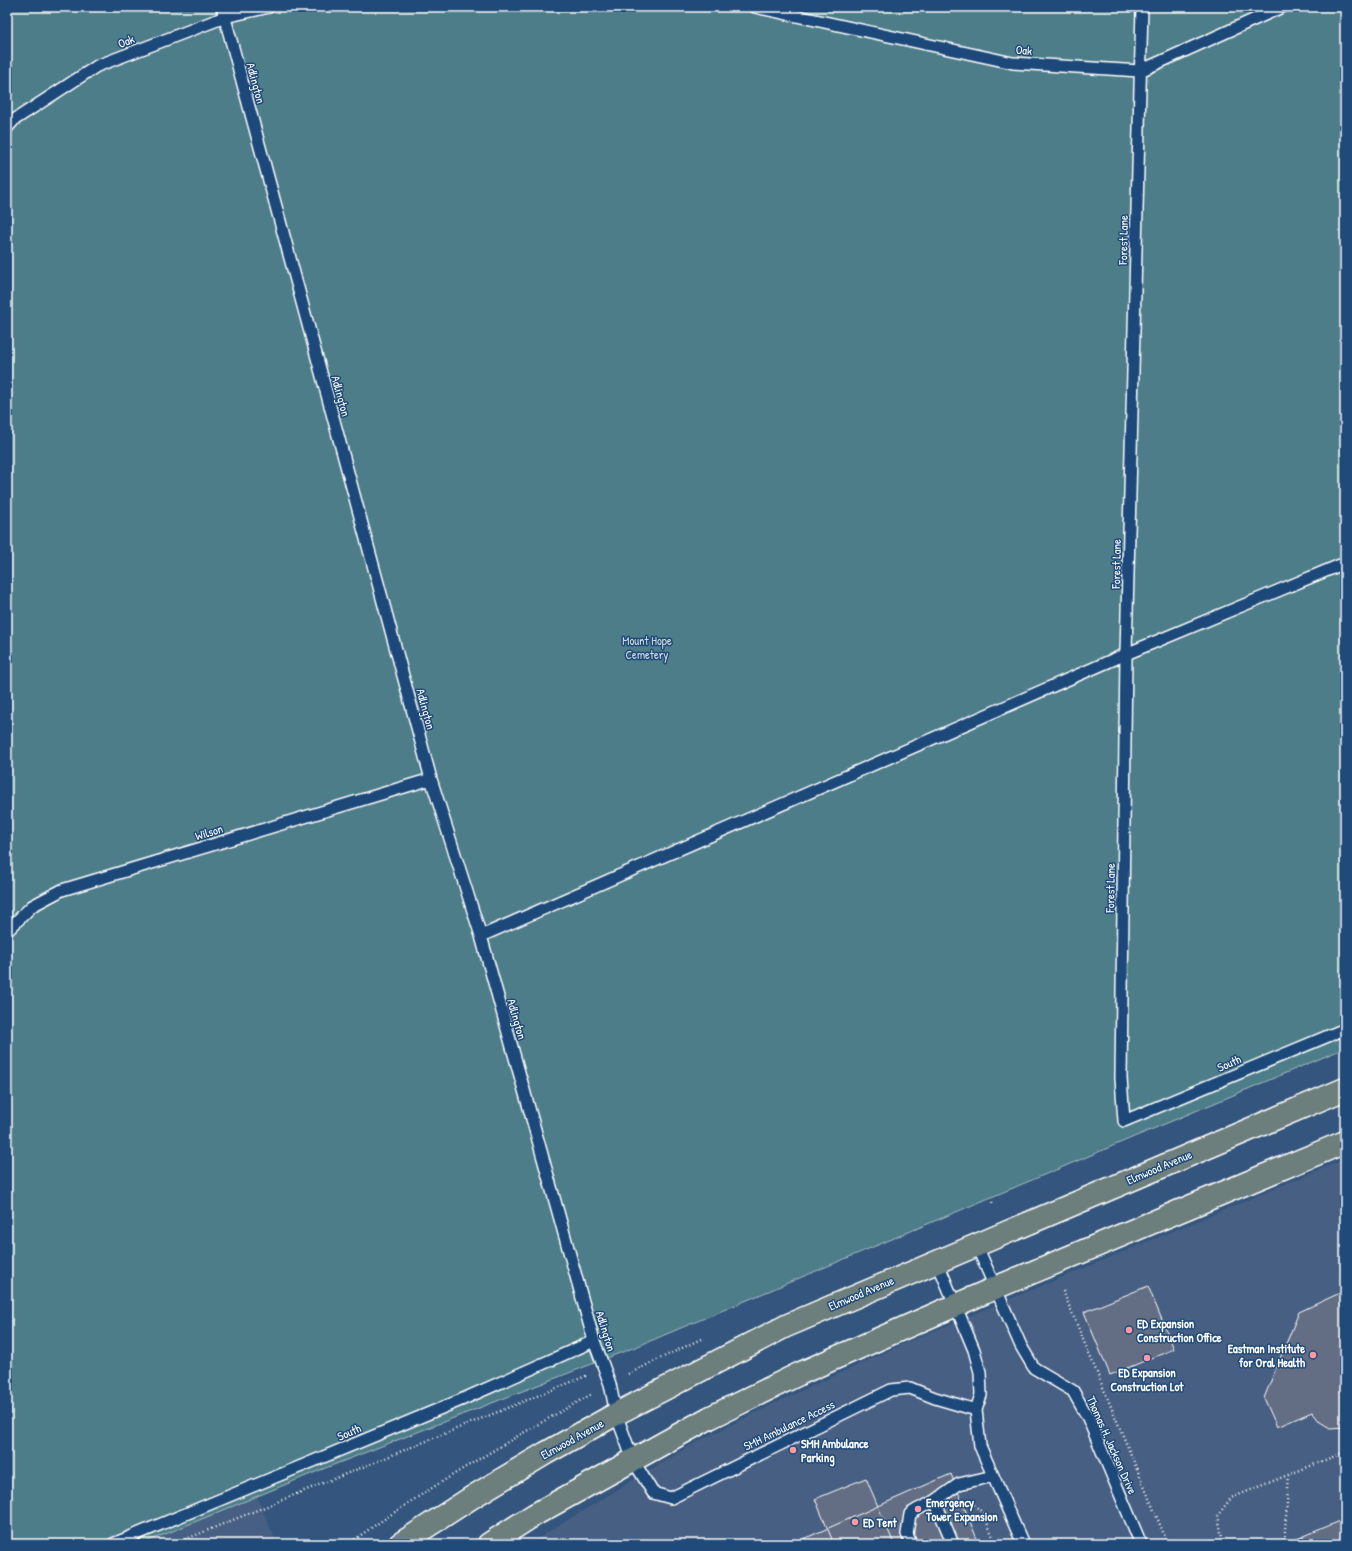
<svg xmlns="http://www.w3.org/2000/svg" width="1352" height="1551" font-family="'Patrick Hand',sans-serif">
  <rect width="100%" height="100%" fill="#34557d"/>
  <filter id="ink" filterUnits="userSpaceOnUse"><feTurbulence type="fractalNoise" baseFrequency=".025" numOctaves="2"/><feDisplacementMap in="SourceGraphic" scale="8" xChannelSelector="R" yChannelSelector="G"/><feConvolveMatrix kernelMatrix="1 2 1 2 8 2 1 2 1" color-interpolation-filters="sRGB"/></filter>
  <g filter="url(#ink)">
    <path fill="#465f82" d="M1345,1159V1544H528L693,1444L777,1402L912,1340Z
      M257,1496L277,1544H141Z"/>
    <path fill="#4d7d88" stroke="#a6bec4" d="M7,7H1345V1048L643,1344L323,1469L141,1544H7Z"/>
    <path fill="#646e84" stroke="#fff" d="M1345,1270V1427L1330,1428L1320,1422L1312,1412L1277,1427L1264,1398L1299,1312L1342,1292V1277Z
      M1148,1286L1174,1349L1110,1375L1084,1312Z
      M951,1474L979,1544H792Z
      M866,1478L894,1544H834L815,1499Z
      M1345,1519V1544H1285Z"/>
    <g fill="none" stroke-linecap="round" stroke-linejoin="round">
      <g stroke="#fff" stroke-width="14">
        <path id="service" d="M222,7L431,779L481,936L594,1341L610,1384L616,1414L633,1460L653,1493L671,1498L891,1390L910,1388L935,1398L976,1410
          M755,7L1013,63L1140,71L1282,7
          M1142,7L1126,654L1121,1078L1124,1121L1345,1029
          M7,128L14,120L97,66L225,17L269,7
          M7,931L32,906L62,890L431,779
          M481,936L1126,654L1345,563
          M976,1244L1021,1346L1034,1368L1073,1391L1088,1418L1141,1544
          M937,1261L974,1350L980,1372L981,1395L976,1410L980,1446L1023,1544
          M113,1544L461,1400L594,1341
          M911,1544L907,1534L910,1514L918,1509L935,1501
          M953,1544L935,1501L959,1484L993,1476"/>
      </g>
      <g stroke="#fff" stroke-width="25">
        <path id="primary" d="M400,1544L474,1496L546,1453L616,1414L786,1326L1345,1089
          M489,1544L534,1515L709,1418L801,1373L995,1288L1345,1142"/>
      </g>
      <path stroke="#fff" stroke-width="2.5" stroke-dasharray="1 3" stroke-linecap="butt" d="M992,1202L993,1205
        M1063,1291L1168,1544
        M628,1374L701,1339
        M971,1502L983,1513L996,1544
        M174,1544L586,1376
        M348,1544C426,1489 509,1440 592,1394
        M1223,1544L1218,1515L1231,1498L1345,1452
        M1284,1544L1289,1475"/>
      <use href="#service" stroke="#1f4a7a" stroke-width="11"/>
      <use href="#primary" stroke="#6c7f7c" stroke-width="22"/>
    </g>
  </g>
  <g fill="#ff9aa2" stroke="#1f4a7a" stroke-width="1.5">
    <circle cx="1129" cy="1330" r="4"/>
    <circle cx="1313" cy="1355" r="4"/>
    <circle cx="1147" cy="1358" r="4"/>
    <circle cx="793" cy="1450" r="4"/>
    <circle cx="918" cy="1509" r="4"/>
    <circle cx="855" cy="1522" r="4"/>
  </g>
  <g text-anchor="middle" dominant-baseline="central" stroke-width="3" stroke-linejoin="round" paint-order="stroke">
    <g font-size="12" fill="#fff" stroke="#1f4a7a">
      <text transform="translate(126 41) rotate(-21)">Oak</text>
      <text transform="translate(1024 50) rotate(5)">Oak</text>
      <text transform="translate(256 83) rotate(75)">Adlington</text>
      <text transform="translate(1123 240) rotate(-89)">Forest Lane</text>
      <text transform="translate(341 396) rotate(75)">Adlington</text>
      <text transform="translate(1116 564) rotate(-89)">Forest Lane</text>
      <text transform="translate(426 709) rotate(75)">Adlington</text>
      <text transform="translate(209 832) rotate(-17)">Wilson</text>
      <text transform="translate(1110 888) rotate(-89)">Forest Lane</text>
      <text transform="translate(517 1019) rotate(74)">Adlington</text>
      <text transform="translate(1229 1063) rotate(-23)">South</text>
      <text transform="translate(1159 1167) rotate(-23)">Elmwood Avenue</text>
      <text transform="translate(861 1293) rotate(-23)">Elmwood Avenue</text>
      <text transform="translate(606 1331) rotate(73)">Adlington</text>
      <text transform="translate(789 1425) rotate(-26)">SMH Ambulance Access</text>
      <text transform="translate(349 1432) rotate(-23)">South</text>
      <text transform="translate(572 1439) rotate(-29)">Elmwood Avenue</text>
      <text transform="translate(1112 1445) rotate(66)">Thomas H. Jackson Drive</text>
    </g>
    <g font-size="12" fill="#d2dee1" stroke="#1f4a7a">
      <text x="647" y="640">Mount Hope<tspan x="647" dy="14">Cemetery</tspan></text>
    </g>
    <g font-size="12" font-weight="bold" fill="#fff" stroke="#1f4a7a" text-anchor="start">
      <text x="1137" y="1323">ED Expansion<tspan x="1137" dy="14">Construction Office</tspan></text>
      <text x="1305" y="1348" text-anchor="end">Eastman Institute<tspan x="1305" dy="14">for Oral Health</tspan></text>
      <text x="1147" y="1372" text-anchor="middle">ED Expansion<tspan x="1147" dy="14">Construction Lot</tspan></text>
      <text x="801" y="1443">SMH Ambulance<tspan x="801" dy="14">Parking</tspan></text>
      <text x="926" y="1502">Emergency<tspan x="926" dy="14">Tower Expansion</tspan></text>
      <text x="863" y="1522">ED Tent</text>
    </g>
  </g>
  <rect width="1352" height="1551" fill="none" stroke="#1f4a7a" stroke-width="24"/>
  <rect x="12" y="12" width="1328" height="1527" fill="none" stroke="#fff" stroke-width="1.5" filter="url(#ink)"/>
</svg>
